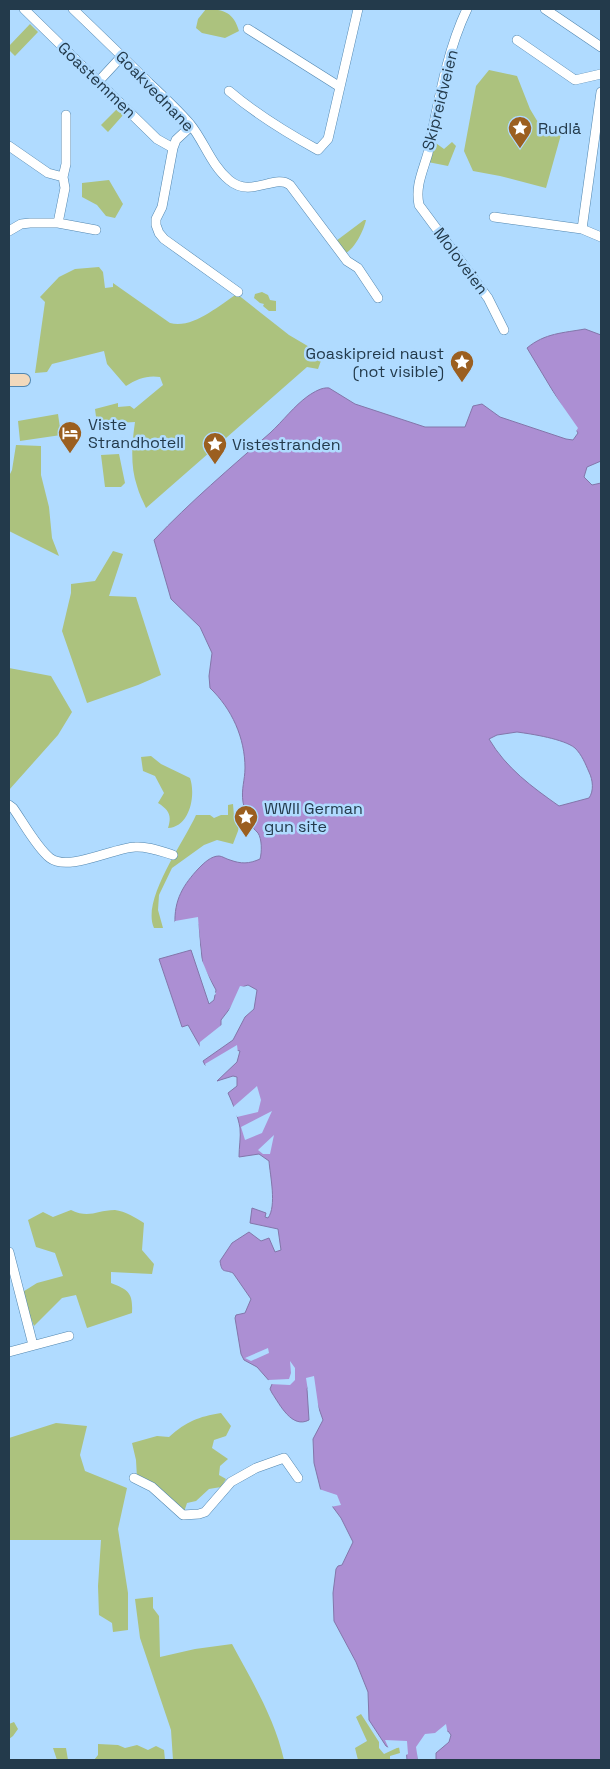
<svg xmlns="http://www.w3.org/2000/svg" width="610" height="1769" font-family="'Space Grotesk',sans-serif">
  <rect width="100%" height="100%" fill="#b0dbff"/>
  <path fill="#acc27e" d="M206,9C224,9 234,13 239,31L225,38L202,33L196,28L198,19Z
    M30,24L38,32L15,56L9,50V46Z
    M489,70L517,76L530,109L542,129L562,131L546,188L500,176L473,171L464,151L476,86Z
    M118,108L124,114L108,132L101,125Z
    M433,141L444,149L452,142L456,146L448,166L428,162Z
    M109,180L123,204L115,218L106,216L97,205L82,197V183Z
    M364,220H366C364,230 355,248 346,253L336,241Z
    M99,267L103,272L105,288L113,287V283L170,323C193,329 218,306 237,294L289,335L323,355L318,369L307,367L146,508C143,501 139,494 137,486C130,466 132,442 135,422L97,424L95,409L118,403V407L130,406L134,409L163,385L160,377C147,375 137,379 126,386L107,364L104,351L52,364L47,372L35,373L45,302L40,297L59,277L75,269Z
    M262,292L268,295L270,300L276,301V311H269L263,306L264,304L260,303L254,298L255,294Z
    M58,414L61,435L20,441L18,421Z
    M16,445L41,446V475L49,507L52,538L59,556L9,531V476L12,470Z
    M119,454L125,483L121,487H105L101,455Z
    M113,551L123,554L109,596L136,597L161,675L138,685L87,703L62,631L71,593V584L95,581Z
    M9,668L51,676L72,712L58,735L9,790Z
    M151,756L161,764L190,778C196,795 190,827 168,828C172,815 169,810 158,803L164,793L155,776L143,771L141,757Z
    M233,804L234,816L240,821L238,831L233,844L217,840L204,845L172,868L159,895L158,910L163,928H154C141,900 184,842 196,815H210L214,818L221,815H228V805Z
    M71,1210C90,1219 96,1210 115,1210C125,1211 136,1218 144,1223L142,1250L154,1264L152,1274L111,1272V1283C129,1290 133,1293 132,1313L87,1328L76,1295L62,1298L34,1326L21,1293L37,1283L63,1276L55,1253L36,1247L28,1220L43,1212L53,1217Z
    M221,1413L231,1426L226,1436L214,1440L212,1448L228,1459L220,1466L219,1475L226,1479L221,1487L209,1489L196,1501L187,1503L184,1512L137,1478L136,1460L132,1443L157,1436L169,1437C187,1421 198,1417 221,1413Z
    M56,1423L87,1426L80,1455L85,1471L127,1488L118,1529L128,1593V1630L113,1632L112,1623L99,1615L98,1586L101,1540H9V1438Z
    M153,1597V1608L159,1616L160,1657L195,1649L232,1644C252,1681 275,1719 284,1760H173L171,1730L140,1638L135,1599Z
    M361,1714L379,1742V1748L384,1754L399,1747L400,1753L390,1756V1760H358L355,1748L367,1741L356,1717Z
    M14,1722L18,1729L13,1736L9,1739V1724Z
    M98,1744L118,1745L125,1748L137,1745L148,1750L156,1746L164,1750L165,1760H94L98,1755Z
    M53,1748H66L68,1760H57Z"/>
  <path fill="#ac8fd3" stroke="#8376aa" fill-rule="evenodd" d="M585,329L601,335V461L587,467L584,477L592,485L601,483V1760H436V1753L449,1742L451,1735L448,1731L428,1738L418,1747V1760H407L406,1747L400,1745L388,1747L386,1746L369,1720L368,1692L356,1662L334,1621L333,1593L336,1569L338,1566L342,1565L353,1542L341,1518L321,1491L314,1463L313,1439L323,1420L310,1383L307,1389L309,1420C292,1429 280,1405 272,1393L270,1389L272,1384L257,1367L244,1360L241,1354L235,1318L236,1315L245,1313L251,1299L233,1273C224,1269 222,1274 220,1261L232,1243L249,1232L261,1241L269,1238L275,1252L281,1250L278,1229L250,1223L252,1208L266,1213L265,1217L268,1218C277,1206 270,1175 269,1161L259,1154L239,1157C239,1147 241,1137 240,1128C238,1116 233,1104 228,1093L237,1086V1077L233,1076L217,1081L237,1062L240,1051L236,1050L211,1065H205L203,1061L233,1040L245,1017L254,1009L257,990L248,985L242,987L231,1007L221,1020V1033L201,1048L188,1025L182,1027L159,959L191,950L209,1004L214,1000L216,990L203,966L198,924H175C174,900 183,885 199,868C204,863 211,856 219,856C222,856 226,859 230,860C241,864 249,864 260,859C262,852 262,839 258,833C255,830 252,827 250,824C247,817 244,809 243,802C241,789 245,780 245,768C245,738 232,709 210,688L209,676L212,653L200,627L171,599L154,540C190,502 230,468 270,433C283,421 294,406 308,396C314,392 322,387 329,388L355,404L425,427H465L473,406L482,404L500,417L566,439L573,440L578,433L527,348C545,333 563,333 585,329ZM517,732C532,734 564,739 575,748C582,755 585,763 589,772C593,780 594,791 589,798L559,806C532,787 506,768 489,739L497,735Z"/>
  <path fill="#b0dbff" d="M550,388L578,428L574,435L575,432L549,390Z
    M198,917L201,958L216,994L212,996L213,990L200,966L196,926L177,929L173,924L175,921Z
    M240,986L247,987L244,989L233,1008L226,1017Z
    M224,1023L223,1034L202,1050H199L200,1042Z
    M237,1045L238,1053L236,1054L237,1052L212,1068H207L205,1064Z
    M257,1086L261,1100L258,1112L237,1117L232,1108Z
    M272,1111L262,1133L245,1140L241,1127Z
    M274,1135L270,1154H263L258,1150Z
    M268,1348L269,1353L251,1361L245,1358Z
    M290,1361L295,1368V1380L290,1385L269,1384L268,1380L289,1379L291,1373Z
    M314,1376L320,1418L310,1388V1404L306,1378Z
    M319,1489L337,1495L341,1505L330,1507L320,1494Z
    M446,1724L448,1735L447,1734L429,1740L420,1748L421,1760H418L416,1747L425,1734L435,1733Z
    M385,1740L407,1741L408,1754L404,1756V1748L403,1747L389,1749Z"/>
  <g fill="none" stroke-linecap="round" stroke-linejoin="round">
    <g stroke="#5287b0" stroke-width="10">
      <path id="minor" d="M24,9L157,139L173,148
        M73,9C98,33 124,58 149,83C163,96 177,109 190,124C204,141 211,165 229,180C251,199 275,173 290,185L347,261L358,268L378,298
        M467,9C446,53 438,105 428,153C423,171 415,186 419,205L488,298L504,330
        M545,9L601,47
        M248,29L340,87
        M517,40L575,80L601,74
        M98,82L122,56
        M229,91C256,114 287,133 318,150L328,139L358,9
        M191,126L176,140L173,148L162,207L156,219V225L159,233L164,239L238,292
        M9,146L48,173L63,177L65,188L58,223L96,230
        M63,177L66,164V115
        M494,217L582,229L601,237
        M582,229L601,92
        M9,231L21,224L30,223H58
        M9,805L13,808C23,822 37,848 50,858C68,872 113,848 135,847C148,846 160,851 173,855
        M9,1252L33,1345
        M9,1352L69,1336
        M134,1478L152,1487L183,1515L199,1514L205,1512L231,1482L256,1468L284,1458L298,1478"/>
    </g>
    <g stroke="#5287b0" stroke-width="14">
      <path id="secondary" d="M9,380H24"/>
    </g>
    <use href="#minor" stroke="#fff" stroke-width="9"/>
    <use href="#secondary" stroke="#f2d9bc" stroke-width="12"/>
  </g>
  <defs>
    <g id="sight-pin" transform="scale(1.25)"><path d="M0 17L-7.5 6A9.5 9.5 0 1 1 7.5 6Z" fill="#9b5f20" stroke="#b0dbff"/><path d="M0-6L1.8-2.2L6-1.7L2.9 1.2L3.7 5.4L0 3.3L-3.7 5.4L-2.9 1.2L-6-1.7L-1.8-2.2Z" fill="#fff"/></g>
    <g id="hotel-pin" transform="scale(1.25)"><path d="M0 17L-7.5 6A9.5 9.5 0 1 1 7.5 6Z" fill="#9b5f20" stroke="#b0dbff"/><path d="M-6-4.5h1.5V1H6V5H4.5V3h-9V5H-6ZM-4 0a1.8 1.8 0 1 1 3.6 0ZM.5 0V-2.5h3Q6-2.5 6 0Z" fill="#fff"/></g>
  </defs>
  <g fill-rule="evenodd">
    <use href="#sight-pin" x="520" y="128"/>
    <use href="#sight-pin" x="462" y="362"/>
    <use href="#hotel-pin" x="70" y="433"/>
    <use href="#sight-pin" x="215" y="444"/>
    <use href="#sight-pin" x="246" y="817"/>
  </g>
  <g text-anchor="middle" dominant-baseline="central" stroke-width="5" stroke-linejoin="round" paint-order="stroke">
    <g font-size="16" fill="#233a4b" stroke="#b0dbff">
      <text transform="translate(97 80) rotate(44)">Goastemmen</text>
      <text transform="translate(155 91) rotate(46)">Goakvednane</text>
      <text transform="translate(440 100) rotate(-76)">Skipreidveien</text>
      <text transform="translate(461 261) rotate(53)">Moloveien</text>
    </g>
    <g font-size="16" fill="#233a4b" stroke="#b0dbff" text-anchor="start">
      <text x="538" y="128">Rudlå</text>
      <text x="444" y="353" text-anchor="end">Goaskipreid naust<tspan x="444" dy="18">(not visible)</tspan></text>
      <text x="88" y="424">Viste<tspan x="88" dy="18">Strandhotell</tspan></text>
      <text x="232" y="444">Vistestranden</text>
      <text x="264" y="808">WWII German<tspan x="264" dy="18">gun site</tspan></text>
    </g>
  </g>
  <rect width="610" height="1769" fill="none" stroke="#233a4b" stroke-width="20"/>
</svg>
